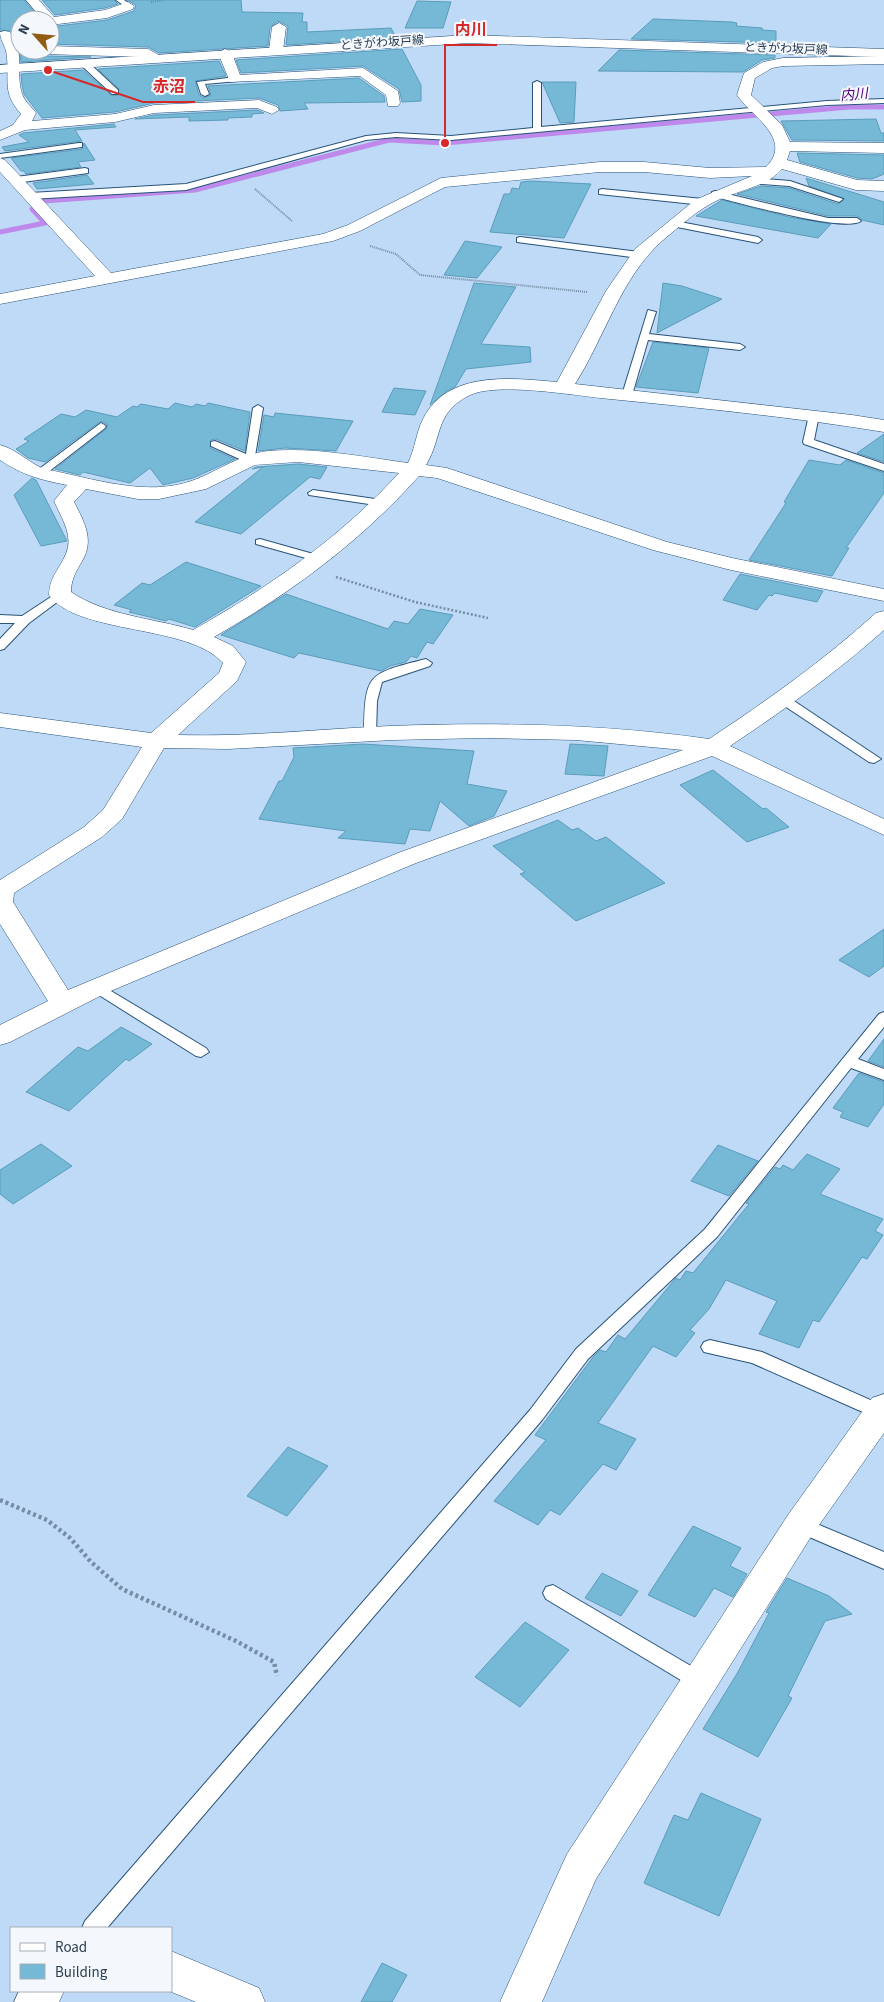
<svg xmlns="http://www.w3.org/2000/svg" width="884" height="2002" font-family="'Source Sans 3','Noto Sans JP',sans-serif">
  <rect width="100%" height="100%" fill="#bfdaf6"/>
  <g fill="none" stroke-linecap="round" stroke-linejoin="round">
    <path stroke="#be89ea" stroke-width="5" d="M0,232L45,223L32,209L44,201L195,190L389,140L445,143L849,107H884"/>
  </g>
  <path fill="#76b9d7" stroke="#5a9cba" d="M0,0H24L41,20H20V50H35L44,56L91,57L21,62L19,48L12,31L0,30Z
    M42,0H114L118,4L105,8L55,15Z
    M127,0H241L242,12L303,13L302,22H307V32L391,28L396,38L286,45L288,26L278,21L270,27L268,46L159,53L148,47L50,44V27L107,20L134,11L136,5Z
    M417,1L451,2L443,28H405Z
    M653,19L732,22L737,23L736,26L762,28V30L776,31V43L631,39Z
    M402,49L421,85V101L402,102L399,89L363,66L241,73L236,60Z
    M619,50L775,55V58L762,60L743,72L598,71Z
    M219,61L226,76L195,81L199,95L204,98L211,95L208,86L359,78L384,96L385,102L304,103L308,109L280,111L278,105L259,98L154,103L115,112L42,118L24,94L22,85L21,74L83,70L111,95L118,96L119,89L98,69Z
    M542,82H576L574,122L560,123Z
    M257,110L264,113L252,114V117L228,118V120L189,121V117L135,119L154,115Z
    M876,119L881,133H884V141L792,140L781,121Z
    M114,124L116,127L75,130L82,141L5,151L2,147L29,142L19,135L23,133Z
    M84,143L95,160L78,162L81,167L26,174L24,171H21L11,158L82,149Z
    M797,153L884,155V174L872,179L857,178L800,162Z
    M87,175L94,184L37,189L33,183Z
    M806,178L884,202V225L862,220L857,216H828L737,194L761,186L789,188L838,204L845,199L809,186Z
    M532,181L591,184L564,238L490,232L504,194H510L512,188L519,189L521,182Z
    M722,200L789,217L831,224L818,238L696,216Z
    M465,241L502,247L477,278L444,275Z
    M474,283L516,287L481,344L530,347L531,362L466,369L455,387L447,391L430,405Z
    M663,283L682,286L722,299L657,333Z
    M653,342L709,348L698,393L636,387Z
    M394,388L426,391L415,415L382,412Z
    M175,403L192,407L196,404L205,406L208,403L250,412L245,451L216,439L211,440L210,448L235,459L193,478L163,485L150,468L130,483L83,472L80,475L55,469L106,429L108,425L101,421L45,462L28,458L16,449L29,441L24,439L61,414L75,417L86,410L117,417L133,406L137,407L141,404L168,409Z
    M275,413L353,421L336,451L285,448L258,451L264,415L274,417Z
    M884,434V462L857,453Z
    M809,460L840,465L846,460L884,473V493L846,548H849L832,576L749,560L786,503L784,502Z
    M298,464L327,467L320,479L310,477L241,534L195,522L263,467L252,469L256,467Z
    M32,478L36,480L67,541L41,546L14,495Z
    M186,562L261,586L195,627L169,619L166,621L129,612L132,610L114,605L142,583L150,585Z
    M740,574L823,591L817,602L775,593L772,596L769,595L757,610L723,600Z
    M286,594L388,629L394,621L408,624L420,609L453,615L433,644L427,642L417,658L411,656L406,662L390,666L381,671L299,653L294,658L221,635Z
    M363,744L474,751L467,784L507,791L494,816L469,826L440,801L430,831L410,829L405,844L338,838L346,831L259,819L279,781H282L294,757L293,748Z
    M570,744L608,746L604,776L565,774Z
    M713,770L763,809L766,808L789,827L747,842L680,785Z
    M558,820L572,830L578,828L596,841L606,837L665,883L576,921L520,874L525,872L493,846Z
    M884,929V966L869,977L839,960Z
    M121,1027L152,1044L129,1061L126,1059L69,1111L26,1092L78,1047L88,1051Z
    M884,1039V1067L868,1061Z
    M859,1073L884,1082V1104L868,1127L840,1117L843,1112L833,1108Z
    M41,1144L72,1166L13,1204L0,1194V1170Z
    M718,1145L758,1161L729,1196L691,1181Z
    M807,1154L840,1169L820,1194L883,1219L875,1231L883,1235L867,1259L862,1257L819,1322L813,1320L799,1348L759,1334L777,1301L726,1280L709,1309L690,1330L695,1333L676,1357L653,1346L598,1423L636,1439L616,1470L603,1464L560,1515L550,1510L538,1525L494,1501L546,1440L535,1435L593,1357L600,1350L606,1352L618,1335L625,1339L676,1278L680,1280L686,1271L693,1273L749,1204L746,1203L775,1167L780,1169L783,1165L793,1170Z
    M288,1447L328,1466L287,1516L247,1496Z
    M693,1526L741,1548L730,1566L747,1574L733,1597L714,1588L695,1617L648,1595Z
    M602,1573L638,1591L621,1616L585,1598Z
    M787,1578L829,1596L852,1614L825,1621L788,1696L792,1698L758,1757L703,1729L738,1672L769,1613L766,1612Z
    M525,1622L569,1650L520,1707L475,1677Z
    M701,1793L761,1819L719,1916L644,1883L674,1815L688,1820Z
    M382,1963L407,1975L392,2002H361Z"/>
  <g fill="none" stroke-linecap="round" stroke-linejoin="round">
    <g stroke="#28537a" stroke-width="2">
      <path id="service" d="M116,0H124L132,6L126,7Z
        M82,62H88L118,90V94H112L82,66Z
        M235,77L239,79L238,81L205,84L209,94L205,96L201,94L197,82Z
        M537,81L541,83V127L827,101L884,99V103L827,105L451,140L396,137L366,140L186,190L30,199L26,196L30,193L186,184L366,136L396,133L451,136L533,128V83Z
        M79,143H82V147L0,158V154Z
        M85,168L88,169V173L16,183L12,180L16,177Z
        M752,178L790,181L843,199L839,202L789,186L749,183V179Z
        M602,189L703,199L707,202L703,205L599,194V190Z
        M715,191L828,218H857L861,221C846,233 736,202 712,196V192Z
        M675,221L758,237L762,240L758,243L672,226L671,224Z
        M520,237L639,252L644,255L639,258L517,242V238Z
        M648,310L656,312L649,334L740,344L745,347L740,350L648,340L632,395L623,397L622,395Z
        M258,405L263,408L254,462H246L211,446V442L215,441L246,454L253,408Z
        M814,412L819,415L814,440L884,464V471L804,444L803,442L809,415Z
        M101,423L106,426L105,428L43,476H35V472Z
        M313,490L382,500L388,503L382,506L309,495L308,493Z
        M260,539L324,557L326,559L320,562L256,544V540Z
        M60,591L66,595L64,597L29,623L4,649L0,650V639L15,623H0V615L22,616Z
        M426,659L432,663L430,666L382,682L377,701L376,734L370,738L365,737L364,734C365,673 367,674 426,659Z
        M784,696L788,697L881,759L874,763L869,762L780,703L778,700Z
        M96,982L206,1048L209,1052L201,1057L196,1056L91,990L89,987Z
        M884,1012V1027L858,1059L884,1069V1080L851,1068L717,1237L588,1359L542,1420L107,1928H82L85,1921L530,1410L576,1349L705,1229L879,1014Z
        M710,1340L762,1352L884,1406V1418L874,1417L752,1363L704,1352L701,1347L704,1342Z
        M800,1517L884,1552V1569L793,1530L790,1525L793,1520Z
        M553,1585L708,1676L711,1682L708,1688L701,1691L694,1688L546,1599L543,1593L546,1587Z"/>
    </g>
    <g stroke="#28537a" stroke-width="1">
      <path id="minor" d="M26,0H39L54,17L105,10L128,2L134,6L133,9L107,18L50,25V20H43Z
        M279,23L286,27L283,50L276,54L269,50L272,27Z
        M5,31L10,32C26,55 15,71 22,94C25,102 31,106 36,113L32,121L115,114L154,105L259,100L277,107L279,110L272,114L257,108L154,113L115,122L25,130L0,140V131L13,125L21,114C0,91 11,77 6,51C4,44 0,39 0,32Z
        M50,46L148,49L164,58L157,62L145,57L44,54L37,50H50Z
        M225,49L232,53L240,75L363,68L398,91L400,103L398,106H388L386,95L360,76L230,82L218,53Z
        M884,56V64L783,66L772,68L755,78L751,95L782,125L790,142L884,143V153L790,151L787,160L857,180L884,181V191L856,190L782,169C767,187 738,190 718,200C698,209 679,227 662,241C620,279 605,337 575,384L852,415L884,420V432C793,417 701,408 610,399C577,396 495,381 468,396C434,414 443,437 426,465L447,468L667,542L732,558L884,589V601L731,570L653,550L437,478L419,476C360,542 291,593 214,637L233,646L246,662L237,681L178,735C248,737 320,729 390,726C497,722 603,724 709,739C768,700 824,660 876,613L884,611V630C836,673 784,710 730,746L884,819V835L712,756L416,863L106,993L10,1042L0,1045V1025L48,1001L0,924V880L84,827L103,810L142,747L0,727V713L151,733L219,673L223,663C190,624 77,635 49,595C49,575 64,565 68,547C71,531 60,515 54,501L67,485C41,480 22,475 0,460V445C16,449 29,463 44,469C92,478 147,498 194,480C220,470 240,454 268,451C314,447 363,457 408,463C415,449 416,433 423,419C447,370 512,378 557,382L606,291L635,249L695,200L752,176L710,178L644,172H600L445,187L360,231L333,241L0,304V294L95,276L0,172V158L5,160L111,273L323,234L348,225L441,178L600,162H644L710,168L766,167C794,139 751,116 737,95L744,73L763,62L783,58ZM298,462L399,473C340,538 269,587 193,630C153,618 107,616 71,592C71,581 75,573 81,563C95,541 85,523 74,502L86,489L138,499H159L206,489L255,465ZM484,738L576,740L683,750L398,853L68,990L13,902L14,893L102,837L122,819L164,748L228,749L393,740Z
        M884,1394V1433L812,1535L596,1879L542,2002H500L567,1854L788,1515L872,1398Z
        M171,1951L259,1988L265,2002H196L169,1991H171Z
        M19,1991H64L59,2002H14Z"/>
    </g>
    <g stroke="#28537a" stroke-width="1">
      <path id="secondary" d="M468,35L884,49V57L468,43L0,73V65Z"/>
    </g>
    <path stroke="#758ca3" stroke-width="2" stroke-dasharray="1 1" stroke-linecap="butt" d="M151,2L163,0
      M255,189L292,221
      M370,246L396,254L420,275L587,292"/>
    <path stroke="#758ca3" stroke-width="2.5" stroke-dasharray="2 2" stroke-linecap="butt" d="M336,577L415,602L488,618"/>
    <path stroke="#758ca3" stroke-width="4.5" stroke-dasharray="3 3" stroke-linecap="butt" d="M0,1500L47,1520L70,1538L91,1562L122,1589L236,1641L274,1662L277,1676"/>
    <use href="#service" fill="#fff" fill-rule="evenodd"/>
    <use href="#minor" fill="#fff" fill-rule="evenodd"/>
    <use href="#secondary" fill="#fff" fill-rule="evenodd"/>
  </g>
  <g text-anchor="middle" dominant-baseline="central" stroke-width="4" stroke-linejoin="round" paint-order="stroke">
    <g font-size="12" fill="#2b3e50" stroke="#f4f8fd">
      <text transform="translate(382 43) rotate(-4)">ときがわ坂戸線</text>
      <text transform="translate(786 49) rotate(2)">ときがわ坂戸線</text>
    </g>
    <g font-size="14" font-style="italic" fill="#54007d" stroke="#f4f8fd">
      <text transform="translate(854 95) rotate(-5)">内川</text>
    </g>
  </g>
  <path fill="none" stroke="#d62828" stroke-width="2" d="M445 143L445 45H497M48 70L143 102H195"/>
  <g fill="#d62828" stroke="#f4f8fd" stroke-width="2">
    <circle cx="445" cy="143" r="5"/>
    <circle cx="48" cy="70" r="5"/>
  </g>
  <g font-size="16" text-anchor="middle" font-weight="bold" fill="#d62828" stroke="#f4f8fd" stroke-width="4" stroke-linejoin="round" paint-order="stroke">
    <text x="471" y="35">内川</text>
    <text x="169" y="92">赤沼</text>
  </g>
  <rect x="10" y="1927" width="162" height="65" fill="#f4f8fd" stroke="#a4aeb8"/>
  <rect x="20" y="1943" width="25" height="8" fill="#ffffff" stroke="#a4aeb8"/>
  <text x="55" y="1952" font-size="15" fill="#2b3e50">Road</text>
  <rect x="20" y="1964" width="25" height="15" fill="#76b9d7" stroke="#a4aeb8"/>
  <text x="55" y="1977" font-size="15" fill="#2b3e50">Building</text>
  <g transform="translate(35 35) rotate(297)"><circle r="24" fill="#f4f8fd" stroke="#a4aeb8"/>
  <path d="M0-4L9 19L0 12L-9 19Z" fill="#925c11"/>
  <text y="-8" font-size="14" font-weight="bold" text-anchor="middle" fill="#2b3e50">N</text>
  </g>
</svg>
